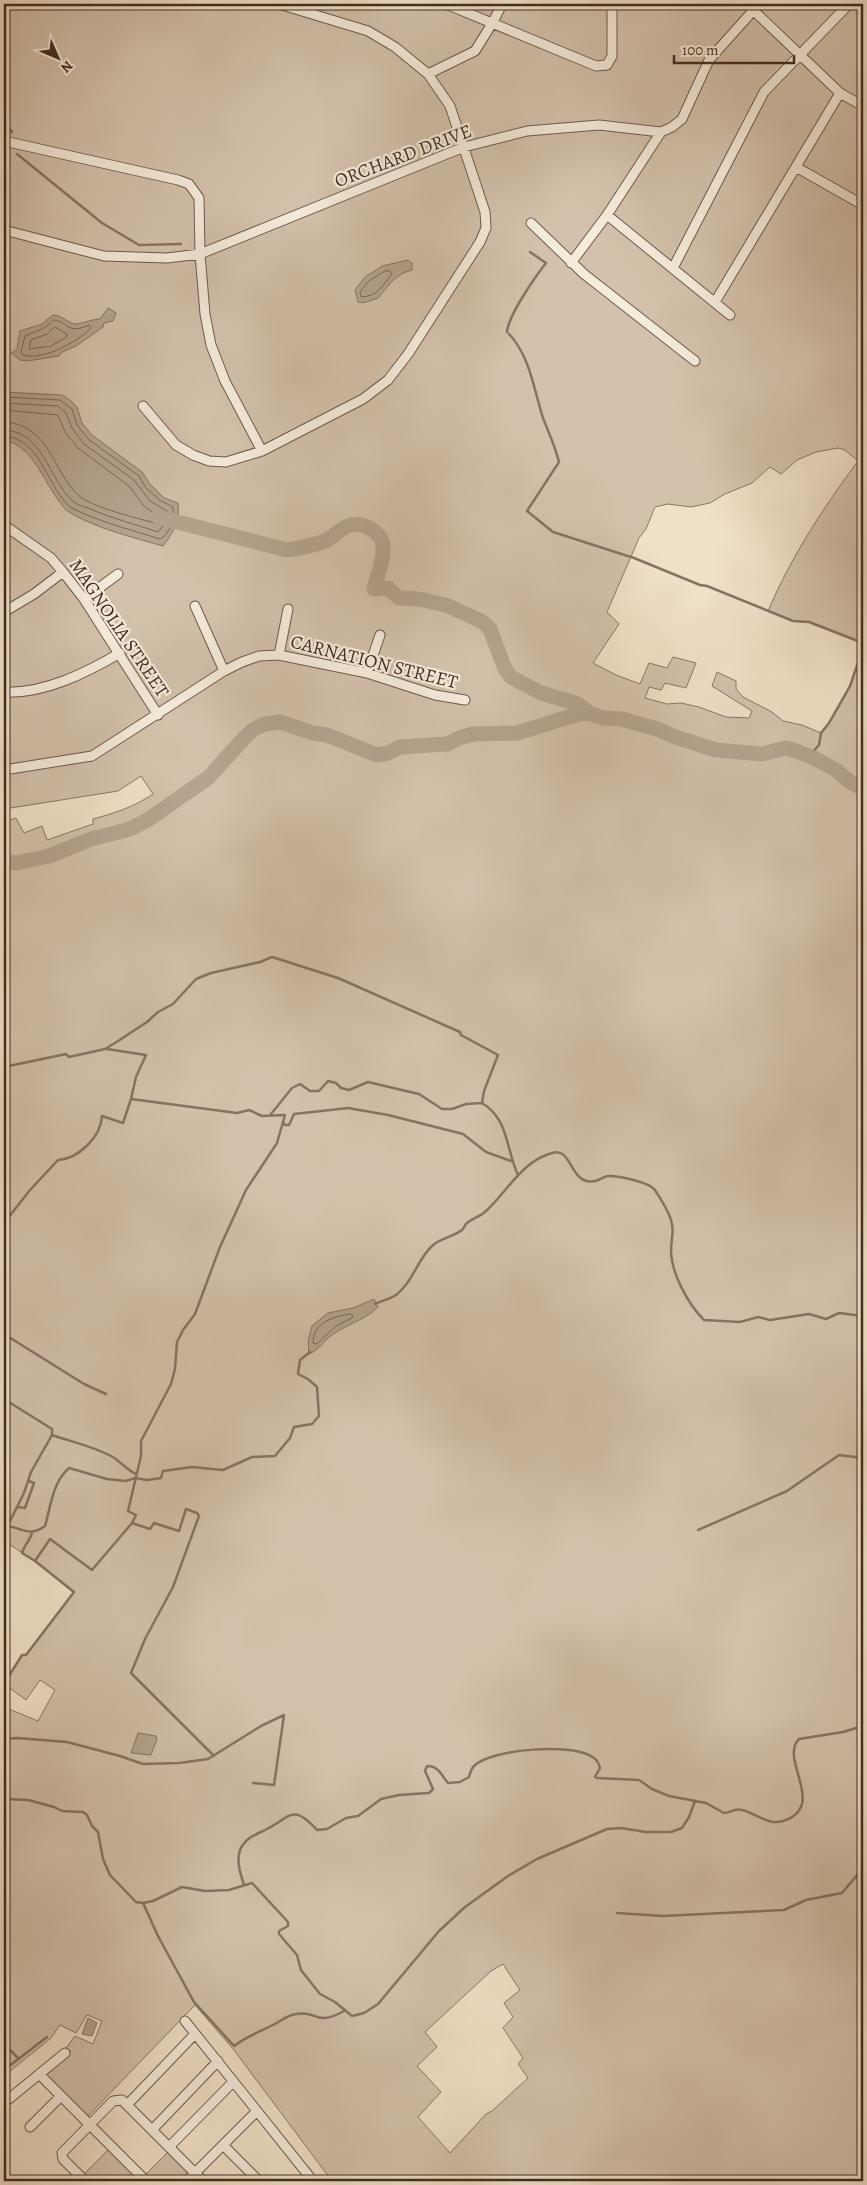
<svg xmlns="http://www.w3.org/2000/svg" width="867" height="2185" font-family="Alegreya,serif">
  <rect width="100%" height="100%" fill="#f0e0c7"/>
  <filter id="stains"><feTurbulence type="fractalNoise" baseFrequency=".004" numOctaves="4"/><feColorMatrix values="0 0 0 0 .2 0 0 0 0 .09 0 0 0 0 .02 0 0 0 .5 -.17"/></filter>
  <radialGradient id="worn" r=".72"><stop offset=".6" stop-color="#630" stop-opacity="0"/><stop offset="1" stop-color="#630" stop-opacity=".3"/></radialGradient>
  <path fill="#d3c1ab" stroke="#8b7667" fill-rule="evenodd" d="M4,4H863V643L822,626L809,622L793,621L768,611C791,557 823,508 858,461L845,450L838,448L816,452L797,460L781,474L770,467L752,483L725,494L710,503L691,507L668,504L655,507L646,529L639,538L607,612L619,624L593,663L616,675L640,684L649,663L667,668L673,657L696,663L686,688L665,683L661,690L649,687L645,698L667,704L681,703L699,707L726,717L749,718L752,711L712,686L717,672L736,681V689L743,697L772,712L783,721L802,725L821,733C841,709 855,678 863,648V2181H332L234,2050L195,2005L88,2116L46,2074L71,2052L66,2048L75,2036L93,2044L102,2021L87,2015L76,2033L60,2025L51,2038L4,2076V1707L38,1721L55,1690L40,1680L26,1700L4,1684L22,1655H26L74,1593L35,1561L4,1541V822L16,818L24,833L42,826L47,840L93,824V819C115,813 134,807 153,794L141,776L118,791L4,809ZM503,1964L520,1990L504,2003L513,2017L503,2028L523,2058L518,2064L528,2078L492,2111L486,2114L450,2153L418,2117L441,2092L417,2066L437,2047L425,2032L491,1971Z
    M108,2150L140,2181H92L84,2174Z
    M168,2152L187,2170L186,2176L181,2181H152L145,2175Z"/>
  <path fill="#b5a38f" stroke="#877364" d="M408,260L412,263V270L403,273L393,280L378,298L363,303L358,302L355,290L365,277L382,266Z
    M108,308L116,313L113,321L104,323L103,327L76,346L62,352L59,356L27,361L20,360L11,353L17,349L20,331L42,324L53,315C62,315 67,323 76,324C80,324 93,319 100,319Z
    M4,392L62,395L70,400L77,407L82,423L92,435L142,472L150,484L164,498L178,503C180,520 174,532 163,546C132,537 97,529 69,512C65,510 62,505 59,501C42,479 33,446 4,440Z
    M374,1299L378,1307C363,1322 342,1325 327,1339C320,1346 318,1350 309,1354L308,1341L312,1326L328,1313L353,1308Z
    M138,1733L156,1736L157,1739L151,1755L131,1753Z
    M88,2018L97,2023L92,2036L82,2034Z"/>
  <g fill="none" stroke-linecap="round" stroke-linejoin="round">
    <path stroke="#7c6859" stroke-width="1" d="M385,271H390L392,274C383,285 377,297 361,297L360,292L369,281Z
      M54,320C70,322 66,335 89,325L91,328C77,342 43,361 23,355L21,352L25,336L44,328Z
      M55,327L67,334V337L51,346L29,349L31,340L47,334Z
      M4,397L60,400L72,409L77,425L88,439L139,476L146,488L161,501L173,507C175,518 170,534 160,539C135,531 111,525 87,515C81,512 74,510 69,506C46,485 41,438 4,436
      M4,403L58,406L66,413L72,428L84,444L134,480L150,501L167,511L163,526L158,532C134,524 111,518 88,508C83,506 77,505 74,502C47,479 45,432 4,430
      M4,410L58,415L65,432L78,448L129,486L144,506L158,516L157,522L155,523C137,518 90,507 78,495C52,470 49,424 4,422
      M350,1314L353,1316L352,1318L336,1326L317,1344L313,1343C313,1322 333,1317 350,1314Z"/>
    <path stroke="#877364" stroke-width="2.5" d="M4,121L12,132
      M17,154L102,223L139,245L181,244
      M507,332C508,316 535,277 546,263L530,252
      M509,334C530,356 534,390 543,418C549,433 555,446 559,462L527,511L553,532L634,558L700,585L707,586L793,621L809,622L863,643
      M809,756L819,745L821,733L829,723L850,686L863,648
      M107,1049L146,1055L136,1077L131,1099
      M4,1067L66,1054L69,1057L105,1049L115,1043L147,1022L158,1012L173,1004L196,979L211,973L260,962L272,957L338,978L460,1032L461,1035L498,1055L484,1091L482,1103
      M271,1114L292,1088L300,1084L310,1091H319L328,1081L336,1083L341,1088L349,1090L368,1082L406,1091L419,1094L442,1109H452L466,1104L482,1103C509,1119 506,1150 518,1175
      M4,1223L30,1190L58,1160C78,1159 101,1137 102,1116L123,1123L131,1099L237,1113L249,1110L262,1116L285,1115L283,1122L285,1125H289L294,1114L348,1108L388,1115L463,1134L486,1152L511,1161
      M375,1304C381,1301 390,1299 396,1295C413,1282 417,1260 432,1246C440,1238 453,1237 462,1230C464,1229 464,1226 466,1224C471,1219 479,1217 485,1212C507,1192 522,1161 552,1153C573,1146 569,1186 595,1181C600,1180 604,1176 609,1176C619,1176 649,1182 655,1190C661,1200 670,1212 672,1224C674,1233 671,1240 671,1250C671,1273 688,1304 704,1320L740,1322L758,1317L770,1320L809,1314L826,1319L839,1313L863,1316
      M4,1334L84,1384L106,1394
      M4,1399L52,1429V1435C72,1442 92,1446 111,1456C120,1461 127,1470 136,1474
      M17,1507L25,1508L34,1483L29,1481
      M132,1523L150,1529L154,1523L179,1531L186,1509L197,1513L199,1516L173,1587L145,1639L131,1673L214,1756
      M8,1525L24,1493L31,1472L52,1435
      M4,1527C18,1523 26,1540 45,1526C51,1506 52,1483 69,1468L107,1479L126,1481L135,1478L147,1480L161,1478L163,1471L192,1467L223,1470L252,1457L275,1456L290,1438L294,1427L312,1424L319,1416L317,1387L308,1379L298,1374L300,1360L310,1352
      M698,1530L787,1491L839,1455L863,1458
      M32,1532C31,1540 24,1545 22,1553L35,1561L50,1539L92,1570L132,1523L136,1515L128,1511L141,1456V1441L171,1384L175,1369L177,1342L183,1330L195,1314L220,1247L246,1190L277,1143L283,1122
      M4,1684L22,1655H26L74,1592L35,1561
      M4,1739L17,1738L67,1742L120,1756L143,1764L179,1763L208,1759L261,1726L284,1715L274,1785L253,1783
      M4,1799L28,1800L54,1807L62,1811L83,1812L87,1815L92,1826L98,1832L103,1859L110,1875L136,1902L143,1903L153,1901L182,1887L205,1891L229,1890L252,1883L288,1922V1926L279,1931V1934L297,1955L301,1970L320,1994L335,2002L352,2016L364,2013L378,2004L439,1931L465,1907L508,1876L537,1859L607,1829L621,1828L646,1832H671L682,1828L689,1817L695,1801
      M244,1885C240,1873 235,1858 242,1846C248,1836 258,1834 267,1829C291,1817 292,1803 317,1830L327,1829L346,1818L358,1816L381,1799L399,1795L429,1793L433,1789L425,1771L427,1766C439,1766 441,1775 448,1783L460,1782L469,1777C470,1773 471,1769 474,1766C491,1749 574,1742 594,1758C597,1760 599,1764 600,1768L595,1777L597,1778L639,1780L652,1789L669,1796L706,1803L724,1813C730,1813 734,1808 742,1810C758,1814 769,1827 786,1820C826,1804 779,1759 799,1739L843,1732L863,1726
      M143,1903L158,1936L194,2002L234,2046C247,2036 261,2031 275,2024C282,2020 288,2015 296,2014C318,2010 315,2027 344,2011
      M617,1913L663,1916L784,1910L806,1900L842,1893L863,1868
      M4,2044L19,2059
      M4,2070L47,2037"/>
    <path stroke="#b5a38f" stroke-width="15" d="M158,517L287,550C300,548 313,546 325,541C333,537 340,529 348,526C362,521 383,532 383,547C384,561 377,576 374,589L388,588L399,598L419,599L446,605L483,622L490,629L505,669L511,677L541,693L578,704L589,713L603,718L622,719L660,730L675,737L716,750L762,754L786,748L793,750L814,758L836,770L850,782L863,789
      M4,861L16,863L49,856L91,839L130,829L146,821L208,778L245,737L254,729L265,724L280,722L313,733L327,735L377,755L388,753L400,747L447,744L459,738L473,734L517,733L578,714L589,713"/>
    <g stroke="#6e594c" stroke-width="11">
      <path id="minor" d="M446,4L596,66L607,65L612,56V4
        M753,10L840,93L863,106
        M428,74L475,51L493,22L502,4
        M4,141L178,180L189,184L199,198L200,254L205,314L211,345L225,381L262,451
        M796,167L863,205
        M607,215L730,315
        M531,223L584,274L695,361
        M4,230L104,256L167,258L200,254L464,147L527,131L599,125L661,132L672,127L682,119L709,60L759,4
        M571,263L607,215L661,132
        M673,268L764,92L849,4
        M715,302L840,93
        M143,406L176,445L193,455L209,461L226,462L262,451L363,399L388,380L408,354L480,242L486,228L485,212L450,106L428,74L395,47L368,31L279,4
        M4,525L51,558L63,572L84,599L158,715
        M84,599L118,574
        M195,606L224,671
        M4,612L34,594L63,572
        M279,655L288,609
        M367,673L380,635
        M4,692C44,694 86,673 120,653
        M4,770L92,756L224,671L242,662L259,656L279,655L367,673L435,695L465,700
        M185,2021L313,2181
        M39,2074L146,2181
        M4,2103L65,2053
        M127,2105L195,2034
        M30,2127L61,2096
        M152,2130L218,2061
        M223,2145L259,2181
        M169,2147L233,2082
        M85,2181L63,2159L62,2153L113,2101L122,2100L203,2181
        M187,2181L256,2112"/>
    </g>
    <use href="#minor" stroke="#f5ebdb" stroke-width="9"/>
  </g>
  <g text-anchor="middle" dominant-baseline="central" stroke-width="4.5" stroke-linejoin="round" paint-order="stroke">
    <g font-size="19" fill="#432c23" stroke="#f5ebdb">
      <text transform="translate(403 156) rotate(-21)">ORCHARD DRIVE</text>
      <text transform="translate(119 628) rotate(56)">MAGNOLIA STREET</text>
      <text transform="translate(374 662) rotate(14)">CARNATION STREET</text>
    </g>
  </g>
  <rect width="867" height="2185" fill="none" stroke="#f0e0c7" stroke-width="20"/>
  <rect x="5" y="5" width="857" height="2175" fill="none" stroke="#432c23" stroke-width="2.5"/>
  <rect x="10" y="10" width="847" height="2165" fill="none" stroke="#432c23"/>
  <g transform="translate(58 58) rotate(135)" stroke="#f5ebdb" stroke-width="4" paint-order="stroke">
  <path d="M0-4L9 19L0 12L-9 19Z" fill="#432c23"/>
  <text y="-8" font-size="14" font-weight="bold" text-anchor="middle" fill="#432c23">N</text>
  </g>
  <path d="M674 55v8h120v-8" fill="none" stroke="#432c23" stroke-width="2.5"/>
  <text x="682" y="55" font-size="15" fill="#432c23" stroke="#f5ebdb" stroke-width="4" paint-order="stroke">100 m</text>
  <rect width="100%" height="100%" filter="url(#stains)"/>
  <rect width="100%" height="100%" fill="url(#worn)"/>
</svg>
